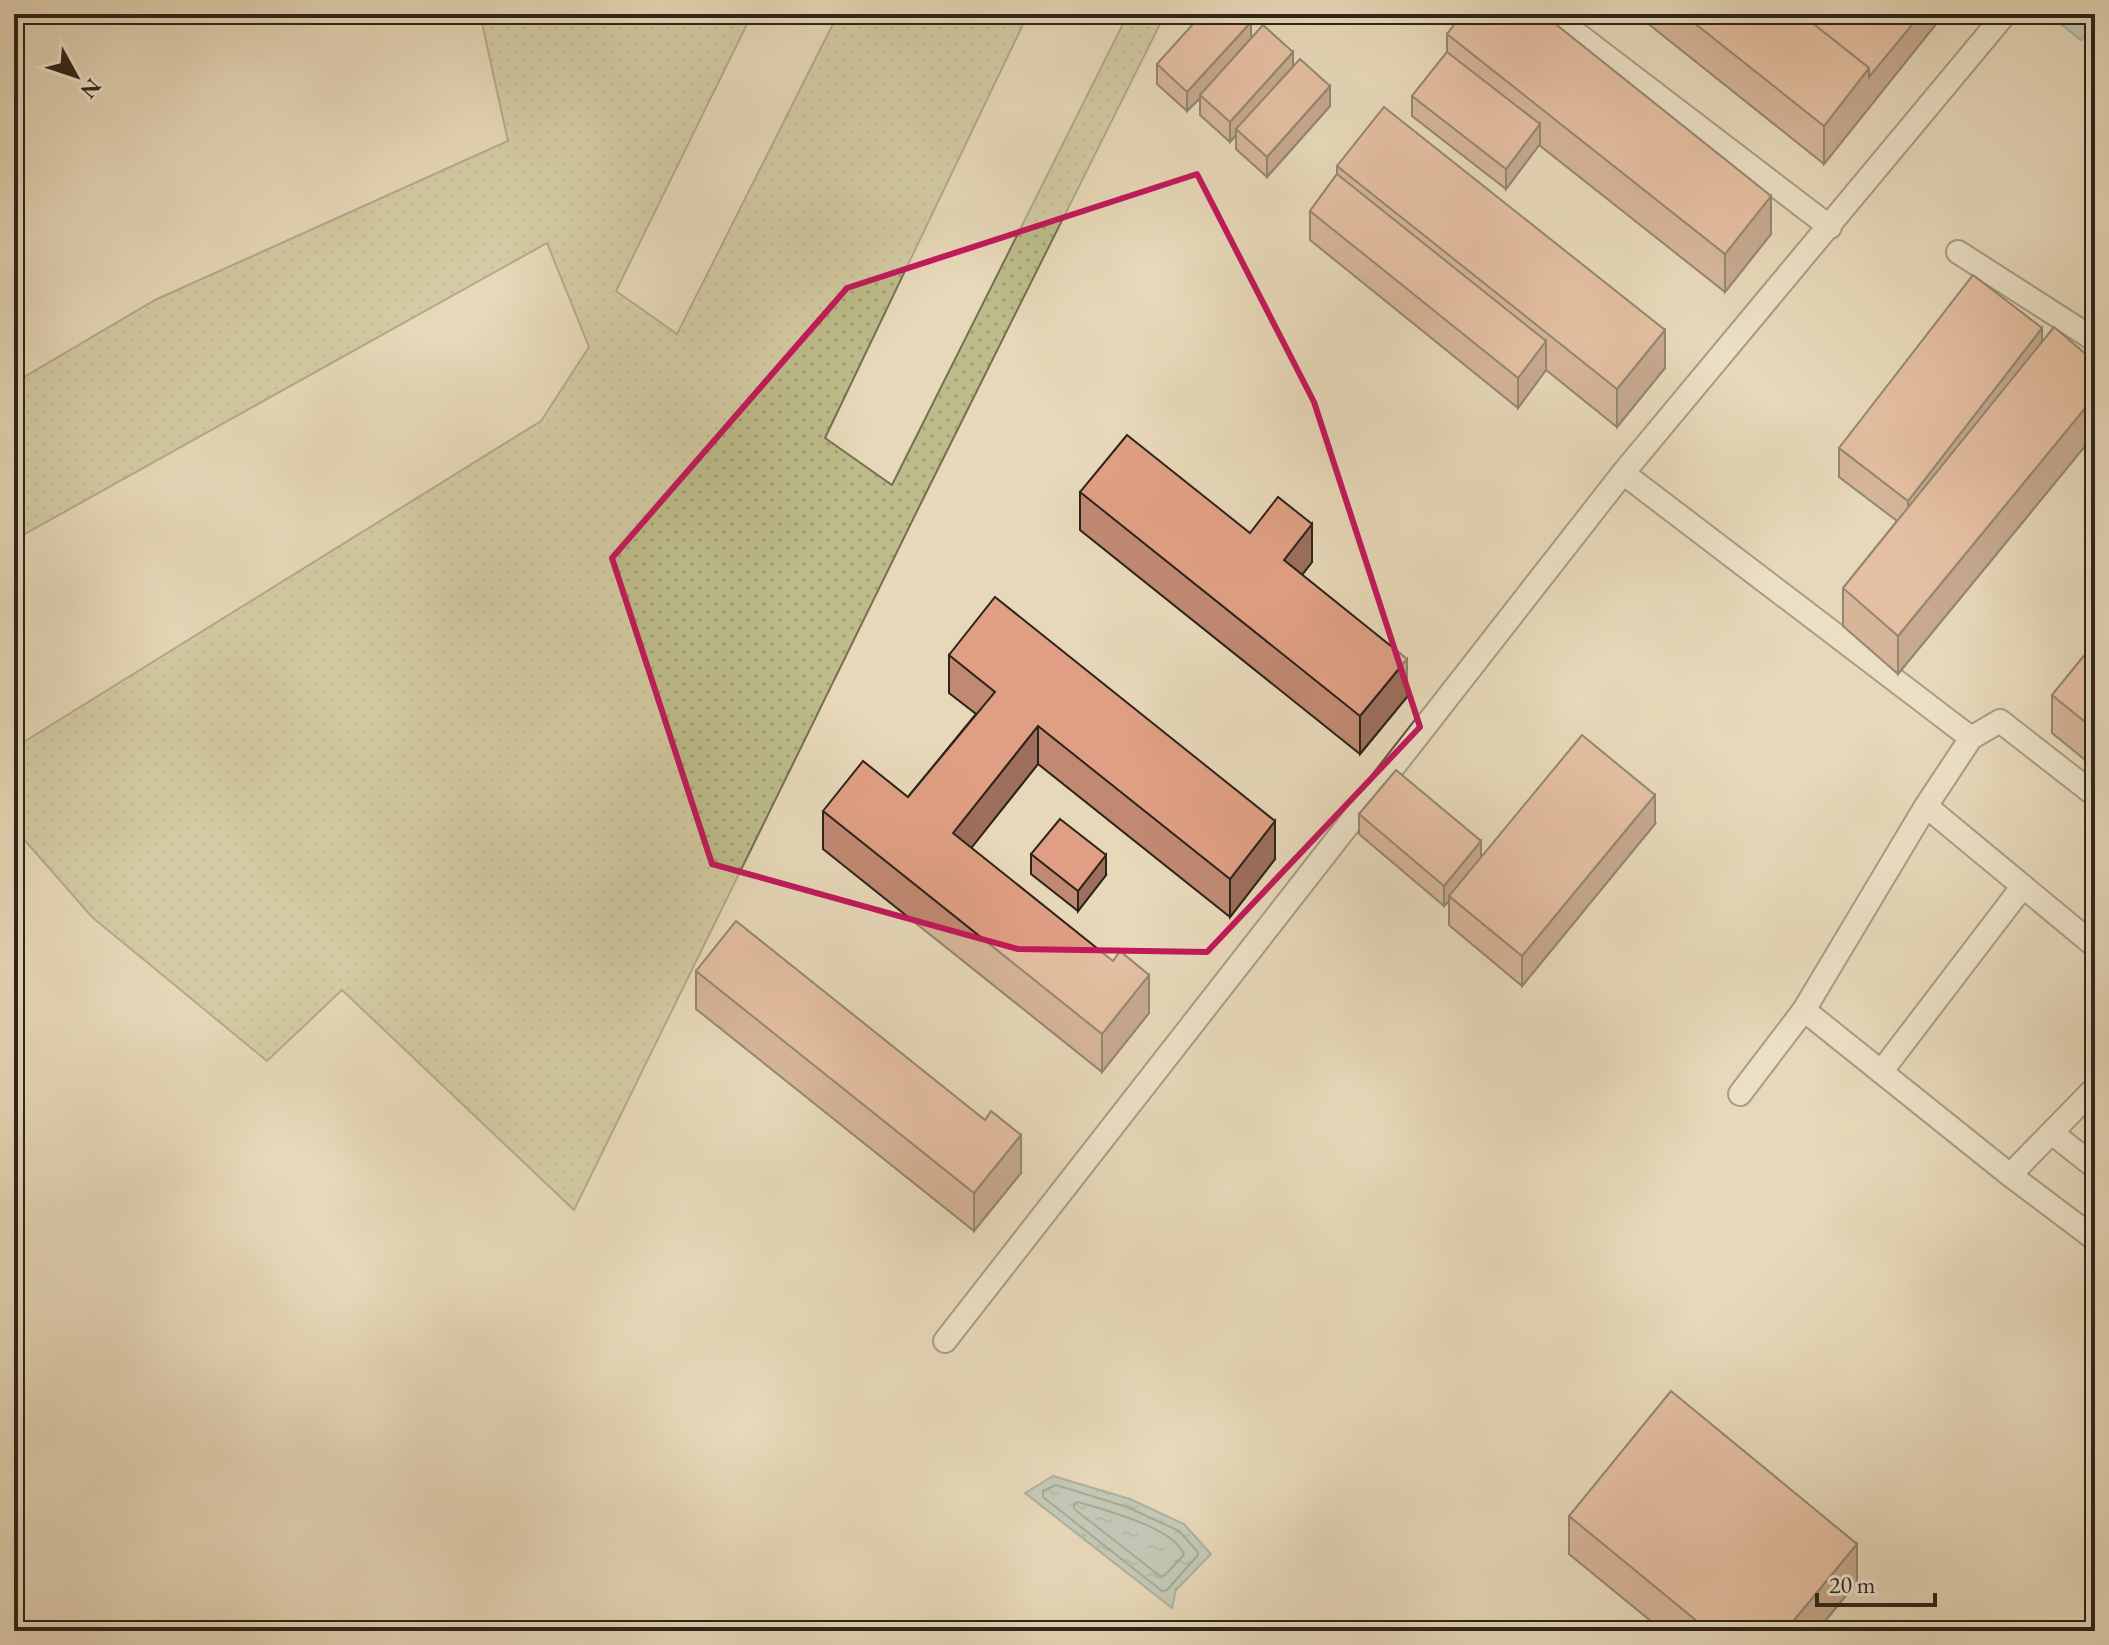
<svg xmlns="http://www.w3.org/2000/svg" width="2109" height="1645" font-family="'EB Garamond',serif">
  <defs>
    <pattern id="grass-dots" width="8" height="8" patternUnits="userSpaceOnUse" patternTransform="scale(2)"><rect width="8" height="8" fill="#bdbc8a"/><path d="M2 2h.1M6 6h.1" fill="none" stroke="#a3a176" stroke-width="1.8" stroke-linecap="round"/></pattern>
    <pattern id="water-ripples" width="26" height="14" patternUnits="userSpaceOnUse" patternTransform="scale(2)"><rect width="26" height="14" fill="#98b9b5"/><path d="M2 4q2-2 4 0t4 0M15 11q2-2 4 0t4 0" fill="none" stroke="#7c9692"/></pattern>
  </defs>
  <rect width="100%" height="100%" fill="#e7d8b9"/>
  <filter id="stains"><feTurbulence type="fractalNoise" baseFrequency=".0025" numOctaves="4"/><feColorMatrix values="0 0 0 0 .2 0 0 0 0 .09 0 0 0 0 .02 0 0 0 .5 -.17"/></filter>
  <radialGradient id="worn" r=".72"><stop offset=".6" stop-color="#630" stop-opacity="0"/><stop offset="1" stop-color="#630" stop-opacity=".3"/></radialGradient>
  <path fill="url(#grass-dots)" stroke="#757052" stroke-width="2" d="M480,14H752L616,291L677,334L838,14H1028L825,438L892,485L1128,14H1165L920,505L574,1210L342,990L267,1061L92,917L14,828V748L541,421L589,347L547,243L14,540V383L155,300L508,141Z"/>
  <path fill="url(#water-ripples)" stroke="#6d7e77" stroke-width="2" d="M2062,14H2095V22L2081,40L2057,21Z
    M1053,1476L1130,1499L1184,1524L1211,1554L1176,1590L1172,1608L1025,1493Z"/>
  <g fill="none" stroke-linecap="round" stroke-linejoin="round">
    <path stroke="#626f68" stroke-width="2" d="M1056,1485L1127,1507L1179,1531L1197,1551L1198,1555L1167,1590L1162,1591L1043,1497V1491Z
      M1078,1502C1104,1510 1176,1528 1184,1555L1164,1576H1160L1074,1509V1504Z"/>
    <g stroke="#5c5242" stroke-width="26">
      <path id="service" d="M1551,14L1830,227
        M1958,252L2095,340
        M1623,473L1971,738L2000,721L2095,795
        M1971,738L1926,806L2095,946
        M1804,1010L1926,806
        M1881,1072L2023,886
        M1740,1094L1804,1010L2010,1175L2095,1088
        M2052,1133L2095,1167
        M2010,1175L2095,1239
        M945,1341L1623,473L2005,14"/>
    </g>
    <use href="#service" stroke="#efe6d2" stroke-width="22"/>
  </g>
  <path fill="#c18972" stroke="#2d251a" stroke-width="2" d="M1636,14H1944L1824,164Z
    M2095,25V62L2091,59V29Z
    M1447,34L1771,234L1725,292L1539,145L1506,189L1412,116V96L1447,52Z
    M1251,38L1293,67L1330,106L1267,177L1236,149V135L1230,142L1200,115V98L1187,111L1157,84V64Z
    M1337,166L1665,368L1617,427L1546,370L1518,408L1310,240V211L1337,174Z
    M2042,342L2095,362V434L1898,674L1843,626V588L1897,521L1839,477V448Z
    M1080,492L1250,533L1312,562L1302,575L1407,697L1360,754L1080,530Z
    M2095,642V768L2052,733V695Z
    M949,655L1275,859L1230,917L1038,764L971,848L1149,1013L1102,1072L823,849V811L908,797L976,714L949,693Z
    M1359,814L1481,857L1655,824L1522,986L1449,925V901L1444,906L1359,834Z
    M1031,854L1106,875L1078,911L1031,874Z
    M696,971L1021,1173L974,1231L696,1009Z
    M1569,1516L1857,1582L1817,1631H1663L1569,1554Z"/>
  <path fill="#9d6f5c" stroke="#2d251a" stroke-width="2" d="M1921,14H1944L1824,164V126L1869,68Z
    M1251,22V42L1200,95V98L1187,111V92Z
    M1293,52V72L1236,129V135L1230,142V122Z
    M1330,86V106L1267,177V157Z
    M1540,124V144L1506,189V169Z
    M1771,196V234L1725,292V254Z
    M2042,328V357L1908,530V501Z
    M1665,330V368L1617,427V389Z
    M1546,341V370L1518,408V378Z
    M2095,396V434L1898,674V636Z
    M1312,524V562L1284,598V560Z
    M1407,659V697L1360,754V716Z
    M1038,726V764L953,871V833Z
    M1655,795V824L1522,986V956Z
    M1275,821V859L1230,917V879Z
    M1481,841V861L1449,896V901L1444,906V886Z
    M1106,855V875L1078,911V891Z
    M1149,975V1013L1102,1072V1034Z
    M1021,1135V1173L974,1231V1193Z
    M1857,1544V1582L1817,1631H1785Z"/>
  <path fill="#e09f84" stroke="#2d251a" stroke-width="2" d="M1202,14H1242L1251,22L1187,92L1157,64Z
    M1462,14H1543L1771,196L1725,254L1447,34Z
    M1683,14H1801L1869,68L1824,126Z
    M1801,14H1921L1869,77V68Z
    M1263,25L1293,52L1230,122L1200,95Z
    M1447,52L1540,124L1506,169L1412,96Z
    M1300,59L1330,86L1267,157L1236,129Z
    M1384,107L1665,330L1617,389L1337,166Z
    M1337,174L1546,341L1518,378L1310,211Z
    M1973,275L2042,328L1908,501L1839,448Z
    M2054,327L2095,362V396L1898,636L1843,588Z
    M1127,435L1250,533L1278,497L1312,524L1284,560L1407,659L1360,716L1080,492Z
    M995,597L1275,821L1230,879L1038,726L953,833L1113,961L1120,951L1149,975L1102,1034L823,811L863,761L908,797L995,692L949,655Z
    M2095,642V730L2052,695Z
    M1582,735L1655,795L1522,956L1449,896Z
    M1396,770L1481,841L1444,886L1359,814Z
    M1060,819L1106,855L1078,891L1031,854Z
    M736,921L985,1120L991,1111L1021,1135L974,1193L696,971Z
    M1671,1391L1857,1544L1785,1631H1709L1569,1516Z"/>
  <path d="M0 0H2109V1645H0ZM1197,174L1314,402L1420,727L1207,952L1018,949L712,864L612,558L847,288Z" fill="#e7d8b9" fill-opacity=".55" fill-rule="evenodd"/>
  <path fill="none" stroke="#c2185b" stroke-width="6" stroke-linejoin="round" d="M1197,174L1314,402L1420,727L1207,952L1018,949L712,864L612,558L847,288Z"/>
  <rect width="2109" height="1645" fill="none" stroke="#e7d8b9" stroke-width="48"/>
  <rect x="16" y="16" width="2077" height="1613" fill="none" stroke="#2d251a" stroke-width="4"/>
  <rect x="24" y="24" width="2061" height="1597" fill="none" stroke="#2d251a" stroke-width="2"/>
  <g transform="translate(76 76) rotate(130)" stroke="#efe6d2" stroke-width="6" paint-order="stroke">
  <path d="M0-6L14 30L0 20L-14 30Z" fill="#2d251a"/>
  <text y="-12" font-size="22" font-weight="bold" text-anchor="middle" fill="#2d251a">N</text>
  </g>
  <path d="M1817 1593v12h118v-12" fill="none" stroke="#2d251a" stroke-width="4"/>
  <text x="1829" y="1593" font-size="24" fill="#2d251a" stroke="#efe6d2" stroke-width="6" paint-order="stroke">20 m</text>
  <rect width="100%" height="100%" filter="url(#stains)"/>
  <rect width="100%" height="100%" fill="url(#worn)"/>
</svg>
